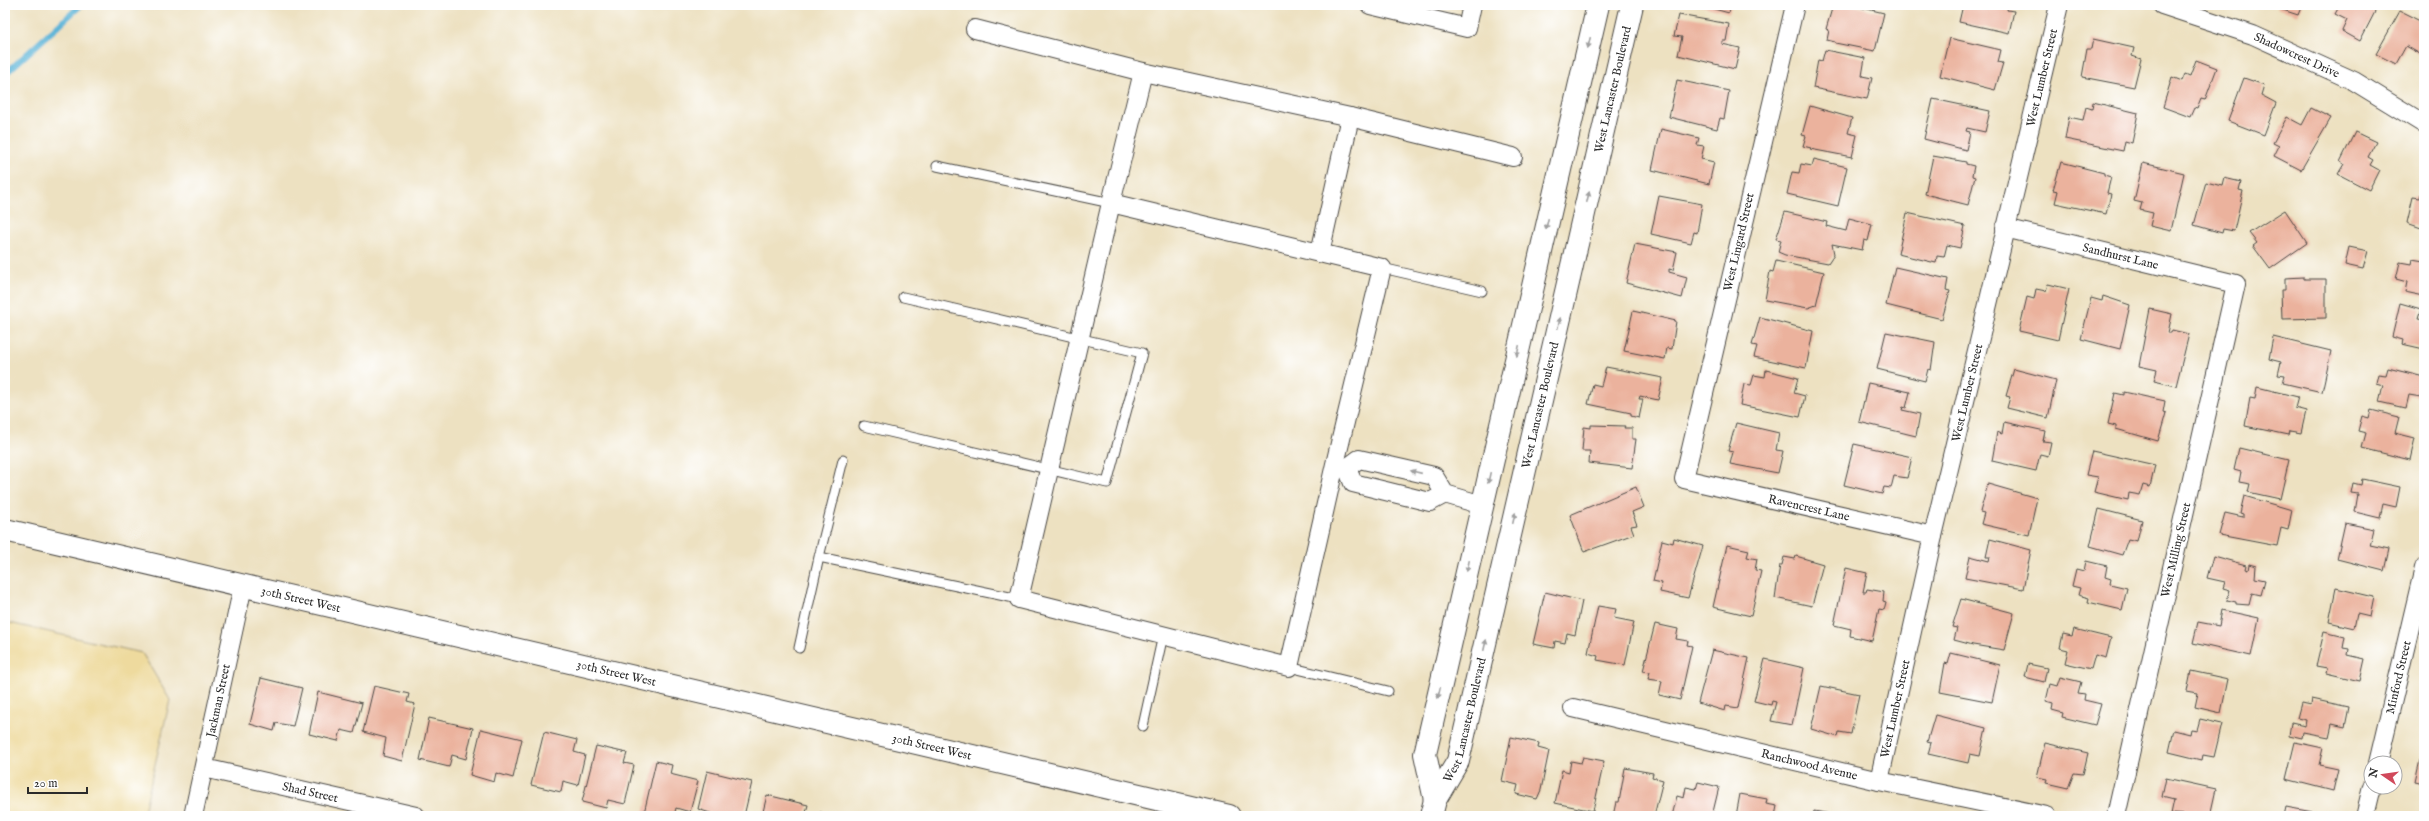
<svg xmlns="http://www.w3.org/2000/svg" width="2429" height="821" font-family="'IM FELL English',serif">
  <rect width="100%" height="100%" fill="#fff"/>
  <filter id="ink" filterUnits="userSpaceOnUse"><feTurbulence type="fractalNoise" baseFrequency=".025" numOctaves="2"/><feDisplacementMap in="SourceGraphic" scale="8" xChannelSelector="R" yChannelSelector="G"/><feConvolveMatrix kernelMatrix="1 2 1 2 8 2 1 2 1" color-interpolation-filters="sRGB"/></filter>
  <filter id="wash" filterUnits="userSpaceOnUse"><feTurbulence type="fractalNoise" baseFrequency=".012" numOctaves="4" result="noise"/><feDisplacementMap in="SourceGraphic" scale="16" xChannelSelector="R" yChannelSelector="G"/><feGaussianBlur stdDeviation="0.9" result="paint"/><feColorMatrix in="noise" values="0 0 0 0 0 0 0 0 0 0 0 0 0 0 0 0 0 1.4 0 .05"/><feComposite in="paint" operator="in"/></filter>
  <g filter="url(#wash)">
    <rect width="100%" height="100%" fill="#ede1c1"/>
    <path fill="#eeda9e" stroke="#8c8264" d="M5,622L142,653L170,700L143,816H5Z"/>
    <g fill="none" stroke-linecap="round" stroke-linejoin="round">
      <path stroke="#59b2d6" stroke-width="6" d="M5,74L81,5"/>
    </g>
    <g id="blocks">
      <path fill="#ebb29d" d="M1699,5H1731L1729,13Z
        M1833,5H1851L1884,13L1875,51L1835,43V42L1827,40L1829,30L1826,29Z
        M1963,5H2008L2007,10L2014,11L2009,33L1959,22Z
        M2278,5H2302L2298,15L2277,8Z
        M2340,5L2378,6L2360,41L2342,31L2347,20L2335,14Z
        M2400,11L2420,21L2424,14V47L2420,54L2406,46L2396,64L2376,54Z
        M1679,15L1729,24L1726,41H1722V44L1740,48L1735,69L1678,55L1682,37L1674,36Z
        M1949,38L2001,50L1998,62L2003,63L1995,90L1940,76Z
        M2093,39L2134,48L2132,56L2141,59L2134,87L2082,77L2087,49H2091Z
        M1825,50L1865,58L1862,76L1872,78L1867,99L1813,88L1818,60L1822,61Z
        M2196,60L2217,68L2205,100L2201,99L2197,109L2194,108L2190,117L2163,107L2172,77L2182,81L2185,74L2190,76Z
        M2244,78L2264,85L2261,95L2276,103L2264,135L2228,121Z
        M1677,80L1729,91L1724,119L1720,118L1717,129L1669,117Z
        M1933,99L1990,111L1985,132L1967,128L1966,131L1970,132L1966,150L1924,139Z
        M2093,102L2138,113L2132,143L2125,141L2123,151L2065,139L2069,117L2083,120L2086,107L2092,109Z
        M1810,106L1852,118L1848,133L1857,135L1852,157L1810,149L1811,148L1803,146L1806,136L1802,135Z
        M2311,108L2331,118L2301,170L2274,156L2279,146L2273,143L2287,117L2302,125Z
        M1661,129L1699,138L1697,145L1704,146L1701,159L1714,162L1709,184L1652,170Z
        M2355,132L2376,142L2368,157L2373,160L2370,165L2379,170L2369,190L2338,174L2344,164L2340,162Z
        M1933,156L1966,162V164L1974,166L1972,176L1975,177L1968,205L1925,194Z
        M1814,159L1847,167L1838,206L1787,194L1792,172L1799,173L1801,164L1812,166Z
        M2061,162L2104,173V175L2111,177L2107,193L2111,194L2106,214L2055,203L2058,191L2053,190Z
        M2143,163L2184,173L2171,231L2150,226L2153,213L2140,210L2142,203L2134,201Z
        M2224,178L2241,182L2239,190L2243,191L2234,231L2223,229L2222,233L2194,225L2206,182L2222,186Z
        M2422,190H2424V229L2407,223L2413,197L2420,198Z
        M1659,196L1702,204L1697,233L1694,232L1691,243L1651,234Z
        M2285,210L2307,243L2270,269L2253,246L2257,243L2249,233Z
        M1785,212L1827,222L1826,226L1846,231L1849,218L1872,224L1868,241L1864,240L1862,250L1832,244L1834,254L1828,263L1785,255L1778,252L1781,240L1776,239Z
        M1907,213L1965,226L1960,248L1947,245L1944,257L1937,256L1936,263L1898,254Z
        M1635,244L1677,252L1673,270L1669,269V272L1687,277L1682,298L1626,283Z
        M2349,247L2368,251L2363,269L2345,265Z
        M2412,259L2424,261V296L2405,292L2407,282L2396,279L2400,262L2411,264Z
        M1776,261L1824,272L1816,305L1808,308L1765,300L1770,271L1773,272Z
        M1895,267L1948,279L1946,290L1950,291L1942,319L1886,305Z
        M2304,277V279H2326V318L2282,319L2281,290H2285V278Z
        M2048,284L2069,289L2058,340L2019,331L2027,297L2034,299L2036,289L2046,291Z
        M2103,296L2130,305L2120,349L2081,339L2091,298L2102,301Z
        M2400,303L2421,309L2418,319L2424,320V349L2402,344L2403,340L2392,337Z
        M2150,309L2172,314L2168,333H2171L2172,330L2189,334L2176,386L2154,381L2157,370L2139,366Z
        M1633,311L1676,321L1672,349L1667,348L1665,359L1624,351Z
        M1760,317L1813,331L1806,368L1754,357L1757,346L1752,345Z
        M1886,332L1935,342L1931,370L1928,369L1925,381L1877,369Z
        M2273,337L2331,351L2322,392L2283,383L2285,376L2278,375L2281,362L2269,359Z
        M1606,367L1663,378L1658,400L1640,396L1639,399H1643L1639,418L1631,416V413L1588,404L1593,384L1601,386Z
        M2388,368L2424,377L2421,397L2409,395L2406,408L2379,402L2383,385L2376,383L2378,374L2386,375Z
        M2014,369L2056,380L2048,418L2007,408L2010,397L2006,396Z
        M1766,370L1798,378L1794,393L1805,396L1800,417L1740,405L1744,384L1751,385L1754,375L1765,377Z
        M1868,383L1910,392L1906,408L1903,407L1902,410L1920,414L1916,436L1859,422Z
        M2257,387L2298,397L2295,408L2306,411L2301,433L2290,431L2289,435L2245,426L2250,398L2255,399Z
        M2124,392L2165,401L2163,412L2166,413L2158,441L2116,429V426L2108,424L2115,393L2124,395Z
        M2371,410L2399,417L2395,433L2415,438L2410,460L2362,448L2366,433L2358,431L2362,416L2369,418Z
        M2004,422L2045,431L2043,441L2051,442L2048,456L2040,454L2036,471L1992,461L1997,432L2002,434Z
        M1736,423L1779,433L1776,450L1783,451L1778,473L1730,464L1733,452L1728,451Z
        M1591,425L1625,426L1624,428H1632V439H1636L1632,468L1589,463L1590,451H1582L1584,427L1591,428Z
        M1854,444L1912,457L1907,478L1894,476L1891,488L1884,487L1882,494L1844,485Z
        M2239,448L2289,460L2280,499L2248,492L2250,484L2239,482L2241,472L2234,470Z
        M2092,451L2155,465L2150,487L2143,485L2140,495L2129,493L2128,500L2094,492L2098,477L2086,475Z
        M2362,479L2400,487L2396,507L2383,504L2380,518L2355,512L2358,494L2351,493L2353,483L2361,485Z
        M1988,484L2037,498L2029,535L1981,524L1984,513L1980,512Z
        M1636,487L1644,507L1632,512L1637,525L1631,526L1634,534L1584,552L1570,515Z
        M2244,496L2292,510L2288,530L2281,528L2277,546L2219,535L2225,513L2243,517V514L2240,513Z
        M2099,509L2142,520L2137,541L2128,539L2122,555L2090,546Z
        M2345,523L2374,529L2370,545L2389,549L2384,571L2337,559Z
        M1674,538L1703,546L1688,598L1660,592L1662,583L1653,581L1662,540L1673,543Z
        M1990,539L2031,550L2023,589L1965,578L1970,556L1989,561L1990,557H1986Z
        M1727,545L1749,550L1747,557L1757,559L1755,570L1761,571L1751,616L1713,607Z
        M1796,556L1823,564L1812,606L1775,598L1780,565H1782L1784,557L1795,559Z
        M2213,556L2246,565L2245,569L2248,570L2249,564L2256,566L2255,578L2265,580L2261,595L2252,593L2249,605L2236,604V602L2227,600L2230,590L2223,588L2225,582L2207,578Z
        M2086,561L2107,566L2105,577L2111,579L2110,584L2127,588L2122,610L2088,602L2089,598L2078,595L2080,588L2072,586L2076,569L2084,571Z
        M1846,568L1867,573L1863,592H1866L1867,589L1884,592L1883,601L1886,602L1884,610L1879,609L1872,641L1850,636L1851,629L1834,625Z
        M2336,588L2374,597L2370,617L2357,614L2354,628L2329,622Z
        M1545,592L1582,601L1575,635L1567,633L1565,643L1555,641L1554,648L1533,644Z
        M1961,599L2014,613L2004,650L1973,645L1954,640L1957,628L1952,627Z
        M1598,606L1616,609L1614,618L1634,622L1625,665L1597,660L1598,656L1588,653Z
        M2222,610L2259,618L2251,656L2193,643L2198,622L2219,626Z
        M1655,624L1678,629L1676,639L1688,641L1687,645L1692,646L1680,700L1659,695L1662,681L1648,679L1650,672L1643,671Z
        M2074,629L2111,638L2106,658L2095,655L2091,669L2065,663L2068,650L2060,648L2063,634L2072,636Z
        M2324,632L2345,637L2343,648L2349,649L2348,655L2365,659L2360,681L2326,673L2327,668L2316,666Z
        M1712,650L1749,658L1738,708L1726,706L1725,711L1698,703Z
        M1951,653L2000,665L1992,702L1940,692L1945,663L1948,664Z
        M1765,659L1804,668L1792,725L1771,721L1776,702L1772,701L1771,705L1754,701Z
        M2028,664L2047,668L2044,682L2025,677Z
        M2191,671L2228,679L2221,713L2195,707L2198,693L2187,691Z
        M2060,677L2081,682L2078,693L2085,694L2084,700L2101,704L2095,725L2062,717L2063,713L2052,710L2053,703L2046,701L2050,684L2057,686Z
        M261,678L302,688L293,726L276,723L274,731L250,724Z
        M374,686L409,694L407,702L415,704L402,761L383,756L386,738L363,732Z
        M1821,686L1859,694L1851,734L1839,732L1838,737L1811,729Z
        M318,692L362,703L354,733L341,730L338,741L309,734Z
        M2311,699L2349,707L2345,727L2332,724L2329,737L2303,732L2302,738L2289,735L2291,723L2305,726L2306,720L2297,718L2301,703L2310,705Z
        M1935,715L1986,728L1980,756L1970,754L1968,763L1928,754L1931,743L1927,742Z
        M429,718L473,728L466,759L452,755L449,767L420,760Z
        M2200,719L2222,724L2214,757L2203,755L2202,760L2169,752L2174,730L2190,734L2191,729L2197,730Z
        M481,729L522,739L513,778L496,773L494,782L470,775Z
        M544,732L577,740L574,752L585,755L578,785L563,781L561,792L531,785Z
        M1511,737L1539,743L1538,748L1549,751L1541,790L1537,799L1516,794L1518,785L1502,781Z
        M2295,742L2323,748L2319,765L2338,769L2333,791L2286,779Z
        M2045,743L2088,753L2083,774L2074,773L2068,788L2046,783L2047,779L2037,777Z
        M596,746L627,753L624,763L634,765L625,804L608,800L606,808L582,802Z
        M1583,757L1604,761L1593,811L1555,803L1562,770L1569,772L1571,761L1581,763Z
        M2420,760L2424,761V784L2415,782Z
        M656,761L672,765L670,774L698,781L690,812L676,808L674,816H658L644,813Z
        M1625,768L1653,773L1652,777L1663,780L1654,816H1613L1616,802H1619Z
        M707,771L752,782L744,816H719L698,809Z
        M2166,778L2216,789L2210,816L2171,814L2174,800L2162,797Z
        M1698,782L1719,787L1712,816H1672L1677,796L1684,798L1686,787L1696,789Z
        M1740,794L1767,799L1766,804L1777,806L1775,816H1736Z
        M767,795L808,805L805,816H762Z
        M2286,807L2318,813L2324,816H2284Z
        M1814,811L1836,815V816H1813Z
        M820,812L836,815V816H819Z"/>
    </g>
  </g>
  <g filter="url(#ink)">
    <use href="#blocks" fill-opacity="0" stroke="#484642" stroke-width="1"/>
    <g fill="none" stroke-linecap="round" stroke-linejoin="round">
      <g stroke="#484642" stroke-width="11">
        <path id="lane" d="M937,166L1111,203
          M1382,268L1482,291
          M864,426L1107,483L1142,353L903,297
          M819,557L843,460
          M799,648L819,557L1019,599
          M1289,667L1388,691
          M1143,726L1163,635"/>
      </g>
      <g stroke="#484642" stroke-width="20">
        <g id="street">
          <path d="M1370,5L1467,28L1472,5"/>
          <path id="s1" d="M1795,5L1684,479L1933,536"/>
          <path id="s2" d="M2162,5L2253,35L2354,81L2424,124"/>
          <path d="M975,29L1143,72L1350,117L1513,157"/>
          <path d="M1111,203L1143,72"/>
          <path id="s3" d="M2005,228L2236,284L2116,816"/>
          <path d="M1320,253L1350,117"/>
          <path d="M1335,464L1289,667L1019,599L1111,203L1382,268L1335,464L1347,468"/>
          <path d="M1445,494L1430,502L1353,483L1347,468L1359,459L1434,476L1445,494L1482,505"/>
          <path id="s4" d="M1573,708L1879,781L2047,816"/>
          <path id="s5" d="M2378,763L2424,568"/>
          <path id="s6" d="M204,768L416,816"/>
          <path id="s7" d="M1879,781L1933,536L2059,5"/>
          <path id="s8" d="M193,816L243,586"/>
          <path d="M2365,816L2372,787"/>
        </g>
      </g>
      <g stroke="#484642" stroke-width="24">
        <g id="secondary">
          <path d="M1435,800L1425,754L1598,5"/>
          <path id="s9" d="M1431,816L1435,800L1458,761L1632,5"/>
        </g>
      </g>
      <g stroke="#484642" stroke-width="24">
        <g id="primary">
          <path id="s10" d="M5,530L1229,816"/>
        </g>
      </g>
      <use href="#lane" stroke="#fff" stroke-width="9"/>
      <use href="#street" stroke="#fff" stroke-width="18"/>
      <use href="#secondary" stroke="#fff" stroke-width="22"/>
      <use href="#primary" stroke="#fff" stroke-width="22"/>
    </g>
    <defs><path id="oneway-solid" d="M-6-.8H1V-3.2L6.5 0L1 3.2V.8H-6Z"/></defs>
    <g fill="#a0a0a0">
      <use href="#oneway-solid" transform="translate(1589 43) rotate(103)"/>
      <use href="#oneway-solid" transform="translate(1588 197) rotate(-77)"/>
      <use href="#oneway-solid" transform="translate(1547 224) rotate(103)"/>
      <use href="#oneway-solid" transform="translate(1559 323) rotate(-77)"/>
      <use href="#oneway-solid" transform="translate(1518 351) rotate(103)"/>
      <use href="#oneway-solid" transform="translate(1416 472) rotate(-167)"/>
      <use href="#oneway-solid" transform="translate(1489 478) rotate(103)"/>
      <use href="#oneway-solid" transform="translate(1514 518) rotate(-77)"/>
      <use href="#oneway-solid" transform="translate(1468 566) rotate(103)"/>
      <use href="#oneway-solid" transform="translate(1485 645) rotate(-77)"/>
      <use href="#oneway-solid" transform="translate(1439 693) rotate(103)"/>
    </g>
  </g>
  <g text-anchor="middle" dominant-baseline="central" stroke-width="4" stroke-linejoin="round" paint-order="stroke">
    <g font-size="12" fill="#2b2b2b" stroke="#fff">
      <text stroke="none"><textPath href="#s2" startOffset="144">Shadowcrest Drive</textPath></text>
      <text stroke="none"><textPath href="#s7" startOffset="722">West Lumber Street</textPath></text>
      <text stroke="none"><textPath href="#s9" startOffset="751">West Lancaster Boulevard</textPath></text>
      <text transform="translate(1739 242) rotate(-77)">West Lingard Street</text>
      <text stroke="none"><textPath href="#s3" startOffset="119">Sandhurst Lane</textPath></text>
      <text stroke="none"><textPath href="#s7" startOffset="398">West Lumber Street</textPath></text>
      <text stroke="none"><textPath href="#s9" startOffset="427">West Lancaster Boulevard</textPath></text>
      <text stroke="none"><textPath href="#s1" startOffset="615">Ravencrest Lane</textPath></text>
      <text transform="translate(2176 550) rotate(-77)">West Milling Street</text>
      <text stroke="none"><textPath href="#s10" startOffset="304">30th Street West</textPath></text>
      <text stroke="none"><textPath href="#s10" startOffset="628">30th Street West</textPath></text>
      <text stroke="none"><textPath href="#s5" startOffset="88">Minford Street</textPath></text>
      <text stroke="none"><textPath href="#s8" startOffset="118">Jackman Street</textPath></text>
      <text stroke="none"><textPath href="#s7" startOffset="74">West Lumber Street</textPath></text>
      <text stroke="none"><textPath href="#s9" startOffset="103">West Lancaster Boulevard</textPath></text>
      <text stroke="none"><textPath href="#s10" startOffset="952">30th Street West</textPath></text>
      <text stroke="none"><textPath href="#s4" startOffset="243">Ranchwood Avenue</textPath></text>
      <text stroke="none"><textPath href="#s6" startOffset="109">Shad Street</textPath></text>
    </g>
  </g>
  <rect width="2429" height="821" fill="none" stroke="#fff" stroke-width="20"/>
  <g transform="translate(2383 775) rotate(283)"><circle r="19" fill="#ffffff" stroke="#aaaaaa"/>
  <path d="M0-3L7 15L0 10L-7 15Z" fill="#d1495b"/>
  <text y="-6" font-size="11" font-weight="bold" text-anchor="middle" fill="#2b2b2b">N</text>
  </g>
  <path d="M28 787v6h59v-6" fill="none" stroke="#2b2b2b" stroke-width="2"/>
  <text x="34" y="787" font-size="12" fill="#2b2b2b" stroke="#ffffff" stroke-width="3" paint-order="stroke">20 m</text>
</svg>
